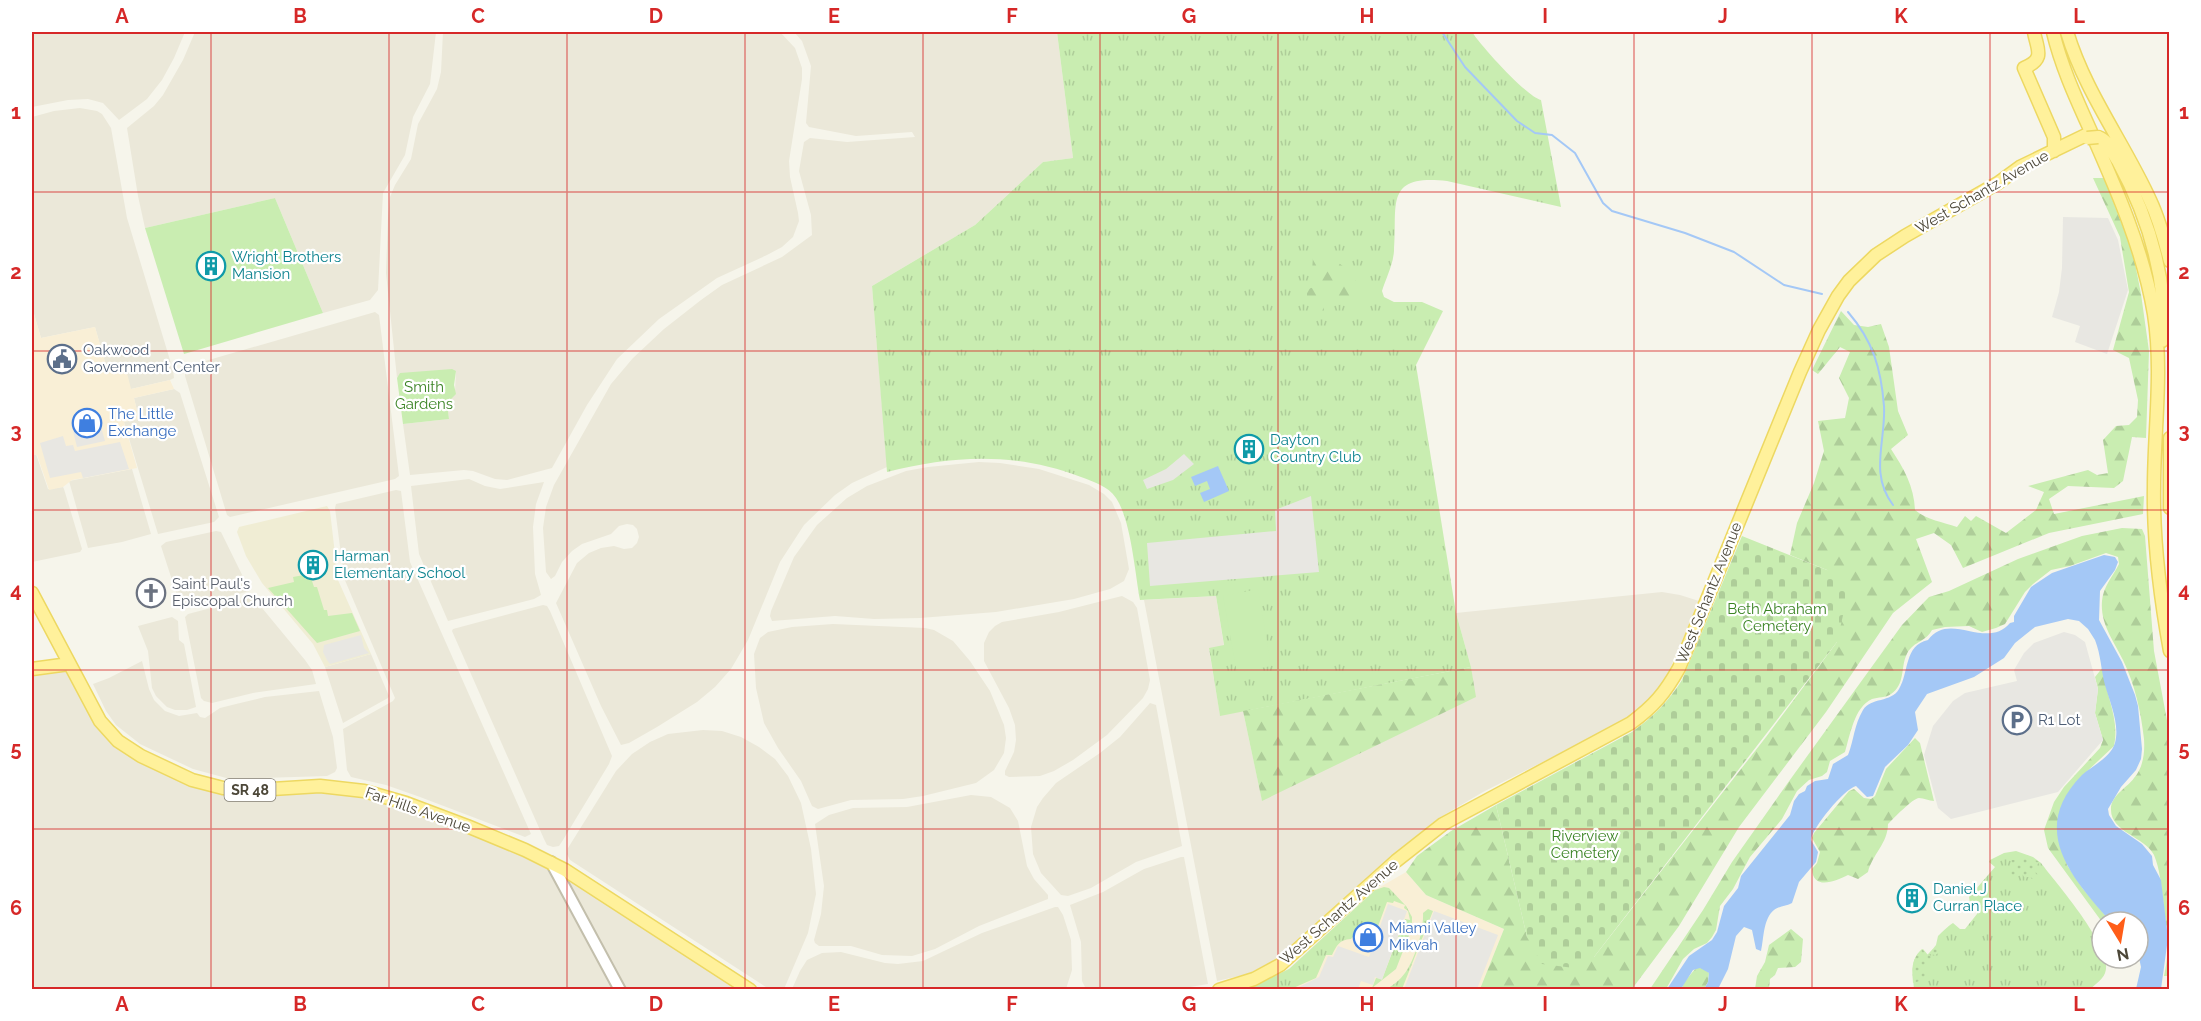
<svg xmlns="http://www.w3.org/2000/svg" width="2201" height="1021" font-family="Raleway,sans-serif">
  <defs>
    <pattern id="grass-tufts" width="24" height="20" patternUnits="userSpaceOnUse" patternTransform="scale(1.5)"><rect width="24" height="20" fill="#c9edb1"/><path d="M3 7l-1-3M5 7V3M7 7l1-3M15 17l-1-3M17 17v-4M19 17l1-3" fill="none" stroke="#aecd99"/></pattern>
    <pattern id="forest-firs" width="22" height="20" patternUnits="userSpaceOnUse" patternTransform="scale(1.5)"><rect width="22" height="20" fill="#c9edb1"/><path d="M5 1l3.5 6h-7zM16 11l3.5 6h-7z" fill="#aecd99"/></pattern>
    <pattern id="cemetery-stones" width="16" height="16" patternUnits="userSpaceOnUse" patternTransform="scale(1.5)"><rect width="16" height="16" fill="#c9edb1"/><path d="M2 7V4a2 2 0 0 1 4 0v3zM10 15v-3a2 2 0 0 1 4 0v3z" fill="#aecd99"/></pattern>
    <pattern id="garden-dots" width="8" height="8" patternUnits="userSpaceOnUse" patternTransform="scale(1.5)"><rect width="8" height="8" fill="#c9edb1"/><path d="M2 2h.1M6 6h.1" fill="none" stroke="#aecd99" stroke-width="1.8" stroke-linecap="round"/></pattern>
  </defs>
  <rect width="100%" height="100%" fill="#f6f5eb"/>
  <path fill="#ebe8d9" d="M32,32H185L174,58L162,80L147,99L119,120L103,103L88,99L68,100L32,107Z
    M195,32H436L430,84L413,117L405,155L383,193L378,290L370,300L323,313L275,198L145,228L138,196L127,128L154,106L163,95L183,60Z
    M443,32H780L795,48L802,68V79L789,161L790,177L798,213L799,221L793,237L782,247L767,255L717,278L659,319L617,359L587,405L552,468L507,480L495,479L473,471L464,470L410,475L403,424L449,419L447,403L455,391L456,371L398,376L397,378L386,273L388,218L390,197L395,185L411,159L418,124L437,89L441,72Z
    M794,32H1057L1073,158L1043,162L975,225L872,286L887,467L852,483L835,495L804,525L780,562L748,640L731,669L715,687L697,702L657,727L629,743L621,745L601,706L556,603L577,563L589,553L601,548L614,546L624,549L632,548L637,543L639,537L637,529L633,525L627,524L619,526L611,534L582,544L572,551L562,562L555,576L551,579L546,572L543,528L546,507L554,485L611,384L633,358L664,329L701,300L722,285L782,257L812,235L811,215L799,171L804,142L810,138L847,142L915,137L912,132L856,136L809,127L806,123L811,66L802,41Z
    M80,108L97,111L102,114L111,128L127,218L173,370L174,378L170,380L131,389L108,373L95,327L41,338L32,307V117L54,111Z
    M375,312L379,315L399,476L395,479L230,517L227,515L185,376V369L188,366Z
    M174,389L180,393L219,517L214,522L158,534L124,422L139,419L134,398Z
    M36,454L48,489L63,487L64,489L82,549L80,552L32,562V455Z
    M979,462L1000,463L1039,469L1089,485L1104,494L1112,502L1121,523L1129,569L1124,581L1110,589L1074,599L996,612L920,618L874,619L835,616L772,621L770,616L771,611L794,557L817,525L847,498L867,486L906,471L928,467Z
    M132,469L151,534L122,542L88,548L69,481Z
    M469,479L485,486L500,489L544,482L536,504L533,527L535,574L541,595L534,599L448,621L419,554L411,486Z
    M396,490L401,491L410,562L531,834L525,837L420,797L386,785L351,777L347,770L343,729L393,701L395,698L344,578L335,508L336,504Z
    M216,531L221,532L250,591L181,608L161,546L166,542Z
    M1662,592L1680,595L1699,601L1660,692L1626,720L1483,792L1439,818L1398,850L1303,941L1286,954L1248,974L1217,981L1144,600L1216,596L1224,646L1209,649L1220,715L1243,711L1262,800L1475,697L1471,667L1456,613Z
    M1122,596L1133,602L1137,608L1150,680L1148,689L1143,698L1107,735L1073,760L1054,771L1040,776L1009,777L1005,775V771L1014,752L1016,740L1015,725L1009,708L984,661V643L989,632L995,626L1002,622L1059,612Z
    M253,597L305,660L312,670L316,684L253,693L212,703L204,701L201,698L185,617L188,614Z
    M543,605L547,606L550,611L612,756L609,764L563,840L559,846L553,847L547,845L544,839L452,631L453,629Z
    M172,617L178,621L179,640L184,644L196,707L187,710H175L167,707L156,696L152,688L148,651L138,626Z
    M833,624L925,628L934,630L953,641L970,661L990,691L1004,725L1006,738L1004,753L994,770L976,783L923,796L903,799L851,800L818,809L812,806L801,781L778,748L764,723L756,688L754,654L760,638L768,632L792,627Z
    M371,654L389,696L388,698L343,723L325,667Z
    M142,661L149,689L154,700L165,711L179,716L197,713L200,717L205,718L220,708L236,704L265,697L319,691L333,737L337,768L335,772L327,776L230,779L193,769L140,744L116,725L106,711L93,684L109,678Z
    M67,668L111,741L224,793L339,791L391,802L545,862L743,989H32V672Z
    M1150,703L1156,705L1182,846L1136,862L1091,888L1068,896L1061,895L1041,873L1033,854L1031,827L1037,807L1043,798L1056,783L1100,753L1120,737Z
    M703,730L722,731L741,737L759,747L775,759L788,776L801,803L811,849L816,894L808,933L784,989H769L570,860L567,854L568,848L616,771L632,754L650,742L668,734Z
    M971,795L991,797L1010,808L1018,821L1027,866L1034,879L1048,895V899L979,926L935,949L912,956L882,955L851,946H819L815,943L814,940L821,914L824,886L815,824L829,815L853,808L907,807Z
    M1181,857H1184L1208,984L1178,989H1086L1082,981L1081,942L1070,905L1103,892L1144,869Z
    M1055,907H1058L1063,915L1071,940L1072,970L1066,989H792L800,971L807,960L822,953L841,952L885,963L898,964L923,961L982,933Z"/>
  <path fill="#f9efd6" d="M32,307L41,338L95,327L108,372L126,369L131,389L170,380L174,389L134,398L139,419L124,422L137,468L72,480L63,487L49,490L37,455H32Z
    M1406,872L1426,895L1504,929L1480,989L1245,990L1289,969L1375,890Z"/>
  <path fill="#f0edd4" d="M327,506L330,511L338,580L371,654L325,667L313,644L262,583L246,556L237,532L239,527L243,526Z"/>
  <path fill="url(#grass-tufts)" d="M1057,32H1472C1482,47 1525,95 1541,100L1561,207L1447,181C1383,174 1398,205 1394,251C1393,265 1386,278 1382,291L1384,297L1394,302H1422L1443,311L1416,365L1456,613L1471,667L1220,716L1209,648L1224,645L1216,596L1140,600C1135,573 1131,520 1116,498C1108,486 1094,482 1081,477C1015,452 954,455 887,472L872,286L975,225L1043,162L1073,158Z
    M2016,851L2033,857L2041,863C2056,883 2102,935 2102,958H2105C2109,975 2102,979 2090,989L1914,990C1913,974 1909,959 1923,949L1928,955L1936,945L1938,936C1942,932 1948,926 1953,923L1960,929H1965L1977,914V910L1970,903L1969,897L1995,867L1989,862L1990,860L2004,853Z
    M1384,887L1389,888L1406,906L1412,917V928L1396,969L1372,988L1376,978L1382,979L1405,919L1410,920L1408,911L1404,908L1405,905L1394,901L1393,903L1387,902L1377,929L1360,928L1351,939C1339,940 1337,945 1332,955H1326L1316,978L1291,989L1245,990L1289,969L1375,890Z
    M1428,909L1433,911L1402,989H1387C1393,985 1400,980 1405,973C1415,959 1424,930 1423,913Z"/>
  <path fill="url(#forest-firs)" d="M2093,178H2104L2133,253L2141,294L2149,351L2146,438L2132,437L2123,481L2114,488L2068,486L2049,499L2054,514L2144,496L2143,514L2049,533L1963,568L1951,545L1934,533L1916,539L1932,582L1893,613L1826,712L1739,827L1679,926L1632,989H1480L1504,929L1426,895L1406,872L1417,856L1451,831L1496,805L1527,937L1594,957L1766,737L1837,642L1827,570L1790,555L1797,523L1814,483L1824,451L1818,421L1845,418L1849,398L1839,378L1850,352L1840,347L1818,374L1812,370L1841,311L1854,325L1868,327L1881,324L1889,347L1898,411L1908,435L1891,449C1904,469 1914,486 1915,510C1927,520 1943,522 1957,527L1965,516L1971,521L1976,516L2006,533L2036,510L2044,492L2028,486L2088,470L2097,475L2108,473L2103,440L2116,426L2129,425L2137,417L2138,400L2129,358L2113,350L2129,292L2120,237Z
    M1326,253L1353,274L1358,288L1371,290V303L1367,308L1360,297L1339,305L1329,297L1323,301L1324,311L1313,313V300L1307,299V289L1320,286L1312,271L1313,257Z
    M2122,528L2142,529L2145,536L2154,651L2169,731V976H2164C2171,945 2166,930 2163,899C2161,884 2160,870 2154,855C2145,837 2111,832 2111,810C2110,796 2128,787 2134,778C2143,768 2145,753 2144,739C2141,712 2135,685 2123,660C2114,641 2100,624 2102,601C2103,587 2113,576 2119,564L2118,557L2106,553L2070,566L2051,570L2033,584L2025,592L2005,624L1996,628L1982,632L1969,626L1945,627L1932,630C1925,643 1912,641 1906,656C1901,667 1905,685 1891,694C1886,698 1878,697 1872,699C1854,707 1850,736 1845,752L1830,761L1827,772L1822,776L1809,780L1797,791L1782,819L1750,857L1733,889L1720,906L1716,930L1712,937L1707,943L1694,949L1683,959L1666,989H1650L1703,910L1732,862L1787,784L1902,625L1929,597L1949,591L2018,559L2082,536Z
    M1471,667L1476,697L1262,801L1243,711Z
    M2103,667C2105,695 2120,718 2114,746L2081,777L2070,791L2058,817L2067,865L2083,889L2111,922H2102L2048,848L2044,830L2054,802L2064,787L2100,748L2103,740L2095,713L2098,689L2095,677Z
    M1915,738L1920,743L1934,801C1929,801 1924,798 1919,798C1913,798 1893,819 1888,824C1888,843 1872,855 1868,872L1858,879L1848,875C1836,881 1813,891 1812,869L1817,863L1820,852L1812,838L1814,833L1849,791L1854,789L1864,798L1871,799L1875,796L1886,769Z
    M1791,929L1803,939L1801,962L1795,967L1778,968L1775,975L1770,979L1769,989H1755L1757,976L1765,962L1769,945Z
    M1696,968H1703L1709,973L1708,982L1704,989L1681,990L1685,981Z"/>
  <path fill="url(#cemetery-stones)" d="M1742,536L1827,570L1848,593L1837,642L1594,957L1574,968L1542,964L1527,937L1496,805L1632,732C1653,717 1668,702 1682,680Z"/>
  <path fill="#c9edb1" d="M275,198L323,313L184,354L145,228Z
    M452,369L456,371L454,385L456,394L447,403L449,419L403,424L397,378L400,373Z
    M304,575L305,579L311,578L314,587H317L324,610H327L328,616L352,613L360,631L317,643L268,588L294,582L293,577Z
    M1258,589L1271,666L1237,673L1223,596Z"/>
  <path fill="url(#garden-dots)" d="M2027,855L2039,862L2034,870L2038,875L2032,879L2030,877H2024L2020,870L2017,874L2012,876L2008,873L2011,868V860H2023Z
    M1940,948L1939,953L1935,955L1929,954L1934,961L1927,967L1926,979L1913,983C1912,969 1911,959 1922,949L1927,955L1933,949Z"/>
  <path fill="#e8e7e2" d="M2063,217L2108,218L2118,240L2128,290L2107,354L2075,342L2080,326L2052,317L2059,292L2062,268Z
    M101,427L105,441L77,447L73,431L86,428L87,432Z
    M63,436L66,446L73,445L75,451L120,442L129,469L83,478L81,472L50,478L40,443Z
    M1184,454L1194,464L1173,480L1147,489L1143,480L1166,469Z
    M1311,496L1319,572L1150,586L1147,543L1276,531L1275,510Z
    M2064,632L2075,635L2085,642L2098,689L2095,713L2103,740L2058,792L1951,819L1938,808L1924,755L1933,726L1953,701L1965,693L2017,681L2014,670L2024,653L2034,643Z
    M361,635L364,648L369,653L330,664L327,660L323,652L324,645Z
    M1388,904L1407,911L1382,980L1375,977L1373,985L1361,981L1358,989H1295L1319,977L1328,956L1333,957L1338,946L1369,957Z
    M1434,911L1498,935L1477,989H1404Z"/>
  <path fill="#a4c8f6" d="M1218,466L1229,491L1204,502L1200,493L1210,489L1207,481L1195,486L1191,477Z
    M2104,555L2115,557L2118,562L2115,570L2100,591L2099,620L2122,662L2135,695L2138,706L2142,749L2141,759L2136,770L2121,787L2108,809L2109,815L2116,826L2142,844L2152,856L2153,865L2161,880L2168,938L2161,989H2136L2141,967L2138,953V922H2111C2072,878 2028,830 2082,775C2092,766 2111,757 2115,743C2120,724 2110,703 2105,685C2101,670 2101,655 2095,640L2088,629L2079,621L2068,619L2035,627L2015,643L2004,658L1974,677L1927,694L1915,712L1918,730L1908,745L1885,767L1873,796L1867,797L1856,786C1844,789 1812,828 1811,840L1818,852L1816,862L1799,882L1792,903C1787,906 1779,906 1774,910C1763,919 1764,938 1761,951L1756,949L1752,930L1744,927L1736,936L1728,969L1718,989H1704L1708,982L1709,973L1700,968L1693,970L1681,989H1667L1689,956L1712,940L1717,932L1724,906L1738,888L1741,876L1790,815L1794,801L1799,794L1805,791L1807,786L1815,781L1828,779L1833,764L1848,755C1854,740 1854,725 1863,710C1871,697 1891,703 1899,689C1909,673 1904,645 1928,640C1950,610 1986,651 2010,623L2014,622V616L2031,587L2052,573Z"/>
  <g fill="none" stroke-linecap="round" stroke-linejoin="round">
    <path stroke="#a4c8f6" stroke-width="2" d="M1442,32L1465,67L1517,121L1535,133L1552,135L1575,153L1603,203L1612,211L1685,233L1734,252L1784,285L1822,294
      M1848,312C1873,341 1881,368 1884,406C1886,441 1869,474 1893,505"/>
    <g stroke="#c3bfac" stroke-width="14">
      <path id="minor" d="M551,862L620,990"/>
    </g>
    <g stroke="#edd862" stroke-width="15">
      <path id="major" d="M2034,32C2037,49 2046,59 2024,68L2054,137V151
        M2053,32C2061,65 2074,94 2088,125C2115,186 2143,248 2154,314C2163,371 2154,430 2154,487C2153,542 2160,596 2170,651
        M2067,32C2085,92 2124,143 2150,200C2159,219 2165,241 2170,261
        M2098,137C2109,141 2112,152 2118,161C2142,205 2158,251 2163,300C2164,313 2166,329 2162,341
        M2170,438V508
        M32,593L100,721L118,741L141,756L192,780L223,788L256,790L320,786L364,791L406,803L467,826L525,850L565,870L750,990
        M32,669L69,664
        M1219,990L1254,979L1280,965L1396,861L1443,824L1631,723C1654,706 1665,693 1679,668L1800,372L1819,330L1838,296L1849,281L1876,255L1905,236L1998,183L2020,167L2086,135"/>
    </g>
    <use href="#minor" stroke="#fff" stroke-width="10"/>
    <use href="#major" stroke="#fff19b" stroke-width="12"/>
    <g stroke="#edd862" stroke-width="15" stroke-linecap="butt">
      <path id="major-bridge" d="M2087,138L2098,137"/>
    </g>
    <use href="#major-bridge" stroke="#fff19b" stroke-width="12"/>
  </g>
  <path fill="none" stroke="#d62828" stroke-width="1.5" stroke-opacity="0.55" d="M211,32V990M389,32V990M567,32V990M745,32V990M923,32V990M1100,32V990M1278,32V990M1456,32V990M1634,32V990M1812,32V990M1990,32V990M32,192H2170M32,351H2170M32,510H2170M32,670H2170M32,829H2170"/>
  <defs>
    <g id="building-ring" transform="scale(1.5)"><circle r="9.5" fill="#fff" stroke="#0f9aa8" stroke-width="1.5"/><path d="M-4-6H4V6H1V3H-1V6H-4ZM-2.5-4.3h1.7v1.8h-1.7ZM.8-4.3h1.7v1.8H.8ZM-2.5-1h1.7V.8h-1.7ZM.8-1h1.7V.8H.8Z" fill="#0f9aa8"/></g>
    <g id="civic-ring" transform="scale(1.5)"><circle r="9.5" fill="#fff" stroke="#5c6f8a" stroke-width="1.5"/><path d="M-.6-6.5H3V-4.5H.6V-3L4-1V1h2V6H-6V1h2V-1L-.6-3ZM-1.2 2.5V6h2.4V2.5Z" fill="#5c6f8a"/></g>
    <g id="shop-ring" transform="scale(1.5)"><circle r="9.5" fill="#fff" stroke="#3f7fe0" stroke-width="1.5"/><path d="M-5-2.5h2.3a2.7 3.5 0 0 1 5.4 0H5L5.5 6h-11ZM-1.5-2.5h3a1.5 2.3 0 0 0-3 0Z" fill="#3f7fe0"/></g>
    <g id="church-ring" transform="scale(1.5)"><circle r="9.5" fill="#fff" stroke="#6b7280" stroke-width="1.5"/><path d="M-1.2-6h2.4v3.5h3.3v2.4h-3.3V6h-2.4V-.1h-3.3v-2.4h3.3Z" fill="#6b7280"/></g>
    <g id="parking-ring" transform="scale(1.5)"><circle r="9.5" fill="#fff" stroke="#5c6f8a" stroke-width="1.5"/><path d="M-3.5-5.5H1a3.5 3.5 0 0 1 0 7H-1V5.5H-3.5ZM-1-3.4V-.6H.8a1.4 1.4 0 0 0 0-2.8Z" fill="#5c6f8a"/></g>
  </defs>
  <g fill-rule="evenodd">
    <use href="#building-ring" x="211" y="266"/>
    <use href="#civic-ring" x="62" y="359"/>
    <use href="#shop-ring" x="87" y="423"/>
    <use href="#building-ring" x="1249" y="449"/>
    <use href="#building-ring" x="313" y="565"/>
    <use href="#church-ring" x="151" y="593"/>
    <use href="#parking-ring" x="2017" y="720"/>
    <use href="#building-ring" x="1912" y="898"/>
    <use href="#shop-ring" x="1368" y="937"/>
  </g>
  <g text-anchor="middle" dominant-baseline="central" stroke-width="4.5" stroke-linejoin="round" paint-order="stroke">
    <rect fill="#fff" stroke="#827e74" stroke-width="1.5" x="224.5" y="779" width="51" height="22" rx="4.5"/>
    <g font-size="14" font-weight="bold" fill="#4c4738">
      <text x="250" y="790">SR 48</text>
    </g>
    <g font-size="15" fill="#4c4738" stroke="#fff">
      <text transform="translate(1982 192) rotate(-30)">West Schantz Avenue</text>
      <text transform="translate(1709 593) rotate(-68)">West Schantz Avenue</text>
      <text transform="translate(418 810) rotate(19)">Far Hills Avenue</text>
      <text transform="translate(1339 912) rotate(-41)">West Schantz Avenue</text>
    </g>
    <g font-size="15" fill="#0d838f" stroke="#fff" text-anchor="start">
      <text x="232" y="257">Wright Brothers<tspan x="232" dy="17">Mansion</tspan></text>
      <text x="1270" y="440">Dayton<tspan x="1270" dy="17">Country Club</tspan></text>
      <text x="334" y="556">Harman<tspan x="334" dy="17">Elementary School</tspan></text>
      <text x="1933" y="889">Daniel J<tspan x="1933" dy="17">Curran Place</tspan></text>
    </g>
    <g font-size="15" fill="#4e5e75" stroke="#fff" text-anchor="start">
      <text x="83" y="350">Oakwood<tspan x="83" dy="17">Government Center</tspan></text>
      <text x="2038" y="720">R1 Lot</text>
    </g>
    <g font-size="15" fill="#3b8425" stroke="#fff">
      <text x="424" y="387">Smith<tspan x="424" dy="17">Gardens</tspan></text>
      <text x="1777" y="609">Beth Abraham<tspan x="1777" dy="17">Cemetery</tspan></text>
      <text x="1585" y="836">Riverview<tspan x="1585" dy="17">Cemetery</tspan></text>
    </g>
    <g font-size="15" fill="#366cbe" stroke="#fff" text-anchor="start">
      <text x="108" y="414">The Little<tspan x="108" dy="17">Exchange</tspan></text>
      <text x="1389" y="928">Miami Valley<tspan x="1389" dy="17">Mikvah</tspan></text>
    </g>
    <g font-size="15" fill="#5b616d" stroke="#fff" text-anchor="start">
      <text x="172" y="584">Saint Paul's<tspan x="172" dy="17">Episcopal Church</tspan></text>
    </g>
  </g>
  <rect width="2201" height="1021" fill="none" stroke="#ffffff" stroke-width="66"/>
  <g transform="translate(2120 940) rotate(169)"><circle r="28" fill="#ffffff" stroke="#b7b5af" stroke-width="1.5"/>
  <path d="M0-4.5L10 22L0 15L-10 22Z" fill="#ff5e19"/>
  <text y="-9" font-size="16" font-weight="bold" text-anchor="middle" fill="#4c4738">N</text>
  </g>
  <rect x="33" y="33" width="2135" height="955" fill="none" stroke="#d62828" stroke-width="2"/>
  <g font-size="20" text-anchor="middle" font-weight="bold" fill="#d62828">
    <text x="122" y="23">A</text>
    <text x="300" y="23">B</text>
    <text x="478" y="23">C</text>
    <text x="656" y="23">D</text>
    <text x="834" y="23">E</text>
    <text x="1012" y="23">F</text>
    <text x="1189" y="23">G</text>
    <text x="1367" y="23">H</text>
    <text x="1545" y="23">I</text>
    <text x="1723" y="23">J</text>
    <text x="1901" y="23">K</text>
    <text x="2079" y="23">L</text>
    <text x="16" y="119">1</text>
    <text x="2184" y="119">1</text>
    <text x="16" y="279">2</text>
    <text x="2184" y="279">2</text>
    <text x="16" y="438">3</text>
    <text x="2184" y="438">3</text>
    <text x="16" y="597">4</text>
    <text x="2184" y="597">4</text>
    <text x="16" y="756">5</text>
    <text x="2184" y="756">5</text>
    <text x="16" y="915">6</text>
    <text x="2184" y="915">6</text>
    <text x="122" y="1011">A</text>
    <text x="300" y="1011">B</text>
    <text x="478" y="1011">C</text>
    <text x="656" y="1011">D</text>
    <text x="834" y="1011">E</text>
    <text x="1012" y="1011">F</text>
    <text x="1189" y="1011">G</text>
    <text x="1367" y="1011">H</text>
    <text x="1545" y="1011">I</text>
    <text x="1723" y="1011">J</text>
    <text x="1901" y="1011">K</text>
    <text x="2079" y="1011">L</text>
  </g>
</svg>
